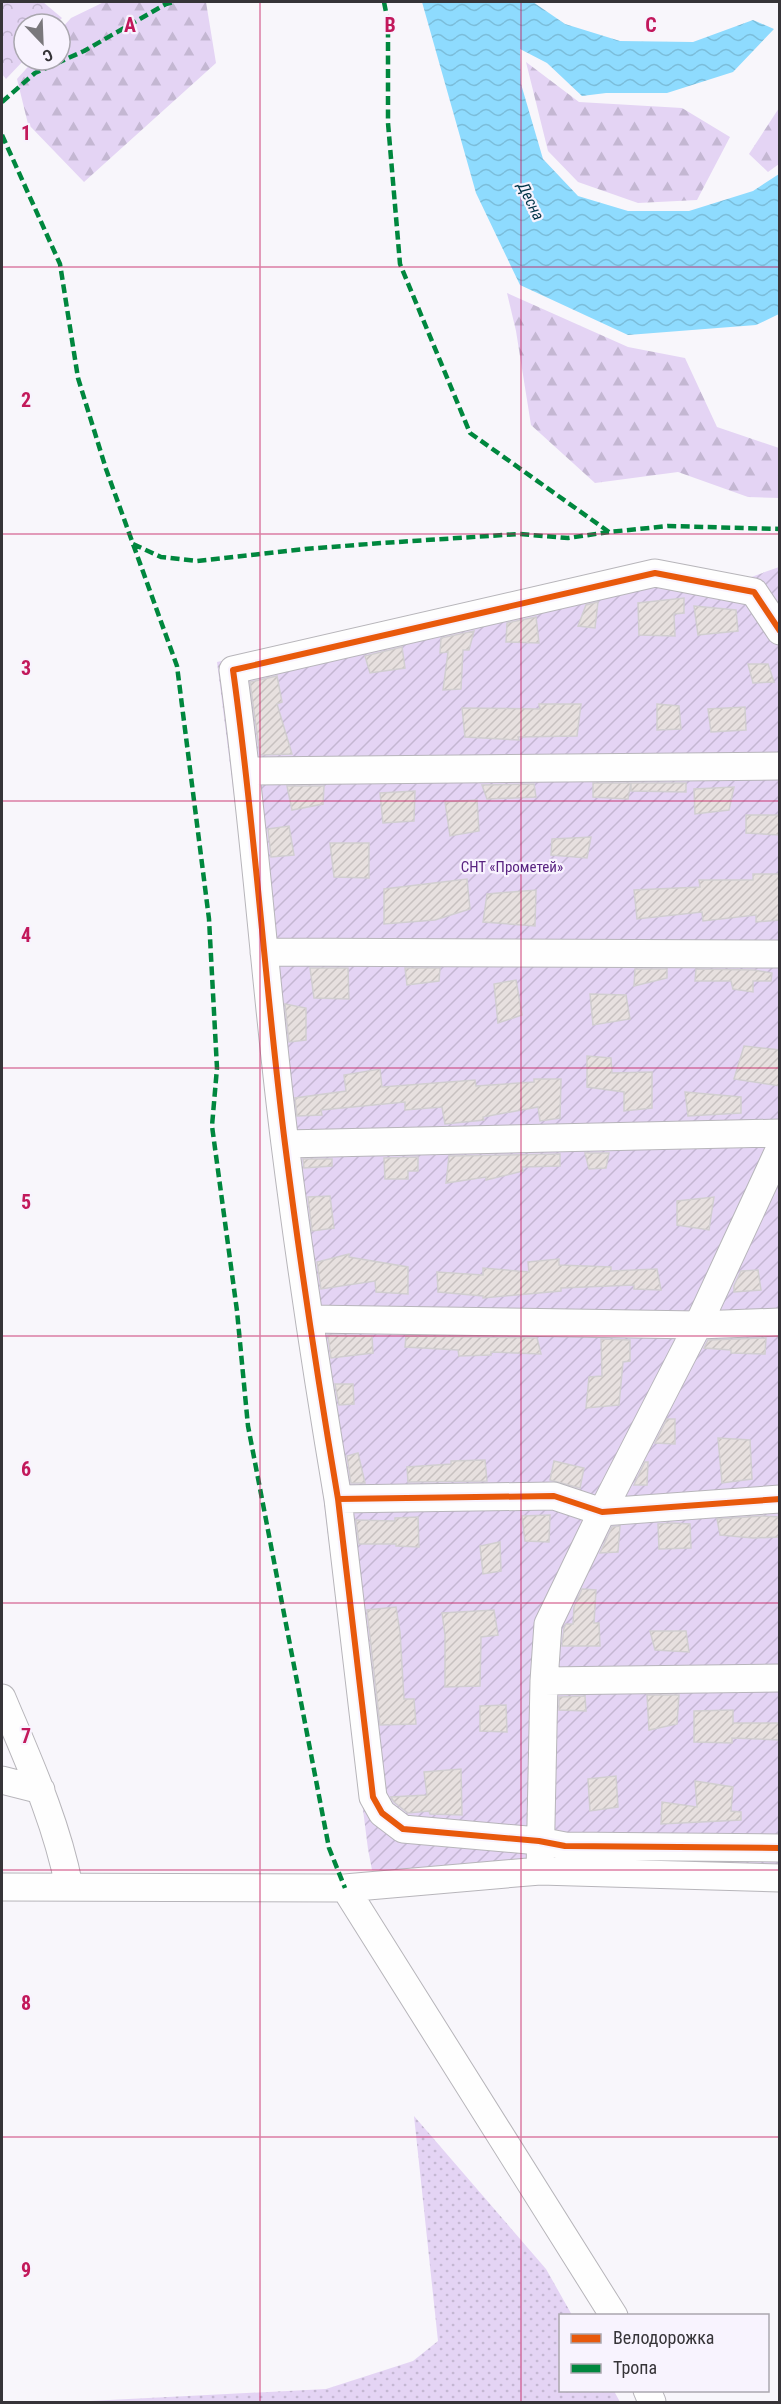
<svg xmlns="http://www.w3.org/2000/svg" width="781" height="2404" font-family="'Roboto Condensed',sans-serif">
  <defs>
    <pattern id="grass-dots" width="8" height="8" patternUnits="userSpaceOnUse" patternTransform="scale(1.5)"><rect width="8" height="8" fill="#e4d4f4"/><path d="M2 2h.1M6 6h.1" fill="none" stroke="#c4b7d2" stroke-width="1.8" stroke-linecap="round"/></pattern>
    <pattern id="forest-firs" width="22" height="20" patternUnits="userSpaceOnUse" patternTransform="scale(1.5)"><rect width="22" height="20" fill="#e4d4f4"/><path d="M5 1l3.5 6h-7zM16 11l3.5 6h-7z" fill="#c4b7d2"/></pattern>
    <pattern id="park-crowns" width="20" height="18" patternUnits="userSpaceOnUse" patternTransform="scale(1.5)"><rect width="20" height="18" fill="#e4d4f4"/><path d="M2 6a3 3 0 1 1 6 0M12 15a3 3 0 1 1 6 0" fill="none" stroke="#c4b7d2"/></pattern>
    <pattern id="garden-furrows" width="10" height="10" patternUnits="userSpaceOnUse" patternTransform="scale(1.5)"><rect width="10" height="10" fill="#e4d4f4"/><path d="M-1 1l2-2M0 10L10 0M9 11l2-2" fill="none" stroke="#c4b7d2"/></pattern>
    <pattern id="water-waves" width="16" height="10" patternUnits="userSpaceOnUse" patternTransform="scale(1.5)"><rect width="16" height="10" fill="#8edbfe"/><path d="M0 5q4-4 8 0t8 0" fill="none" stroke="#7bbdda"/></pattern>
    <pattern id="building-hatch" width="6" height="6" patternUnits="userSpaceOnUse" patternTransform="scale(1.5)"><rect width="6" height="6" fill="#e7e0df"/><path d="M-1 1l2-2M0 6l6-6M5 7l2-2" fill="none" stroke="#c7c1c0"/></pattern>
  </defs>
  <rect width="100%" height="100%" fill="#f8f6fb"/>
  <path fill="url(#grass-dots)" d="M414,2116L546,2269L572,2315L560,2316V2390L614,2391L620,2402H70L326,2389L413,2361L438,2341Z"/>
  <path fill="url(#forest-firs)" d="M104,2H206L216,63L84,182L28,124L17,79L34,60H60V30L71,18Z
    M526,62L579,102L682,108L730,137L697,200L638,203L578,182L548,151Z
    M779,108V164L768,172L749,154Z
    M507,293L628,347L685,358L717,427L779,448V498L748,497L678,472L595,483L531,425L516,331Z"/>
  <path fill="url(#park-crowns)" d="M2,2H43L62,18L56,24H24V60L6,79L2,74Z"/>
  <path fill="url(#garden-furrows)" d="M647,562L740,581L779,567V1864L372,1870L368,1849L217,662Z"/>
  <path fill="url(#water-waves)" d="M422,2H533L565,24L620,41L693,42L753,20L774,29L733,72L667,93H606L582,96L547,63L520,49L521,84L543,159L578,196L628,211H689L753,191L779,174V314L756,325L628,335L520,285L476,193Z"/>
  <path fill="url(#building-hatch)" stroke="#d1ced0" stroke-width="1.5" d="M684,598V613L674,614L675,636L639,635L638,603Z
    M598,602L595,628L578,626L586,605Z
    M694,606L736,610L738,631L698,635Z
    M536,617L539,643L506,642L507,623Z
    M474,631L469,650H463L461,689L443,690L448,652L440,653L441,638Z
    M402,647L405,668L370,673L365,656Z
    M748,664H768L774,682L753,683Z
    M277,676L282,702L277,704L292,754L260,755L250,682Z
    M539,704H581L577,736L518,737L519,740L465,737L462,708L540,709Z
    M657,704L679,706L681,729L657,730Z
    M745,707L746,730L711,732L708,709Z
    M593,783H631L628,799L593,797Z
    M631,783H686V792L631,791Z
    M534,784L536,797L487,799L482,785Z
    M287,786H324L323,804L292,810Z
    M734,787L729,810L695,814L694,789Z
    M415,791L414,821L383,823L380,793Z
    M477,800L479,831L450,836L445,802Z
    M746,815H780V835L746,833Z
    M289,826L294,855L271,857L268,829Z
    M591,837L587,858L551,855L552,839Z
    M330,843H369V878L334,877Z
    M753,874H780V920L756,922V915L703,921L702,912L637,919L634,890L700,887L699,880H753Z
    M467,879L470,909L435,920L384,924V889Z
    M536,890L535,926L483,922L487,894Z
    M310,968H348L349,999L314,998Z
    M405,968H440L439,981L407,985Z
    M635,969H667V978L634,986Z
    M696,969L754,970L772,973L771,981H753V992L733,989L731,981H695Z
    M516,980L522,1015L498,1023L494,984Z
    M590,994L626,995L630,1019L593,1025Z
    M285,1004L306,1008V1040L289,1042Z
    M744,1046L780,1050V1086L734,1079Z
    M587,1056L611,1058L612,1073L652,1072V1108L624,1111V1092L587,1087Z
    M380,1069L382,1087L475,1080L476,1086L534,1082V1079H561L560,1118L540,1121L538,1107L483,1117L484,1120L445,1124L442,1107L405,1110V1102L321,1110L322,1115L297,1116L295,1098L346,1091L344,1075Z
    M685,1092L741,1097V1113L688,1116Z
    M585,1153H609L606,1168L589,1169Z
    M560,1154V1166L522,1167L523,1171L486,1180V1177L446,1183L449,1156Z
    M418,1157V1171H408V1179H385L384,1158Z
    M303,1159H332V1166L304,1168Z
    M330,1196L334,1228L312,1231L308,1197Z
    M714,1197L709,1230L677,1225V1201Z
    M349,1254V1257L408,1267V1294L376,1292L375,1281L321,1289L317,1262Z
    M559,1259V1265L611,1267V1271L657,1269L661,1290L634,1289V1285L561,1288V1291L483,1298V1296L438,1292L437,1272L483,1275V1268L529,1272L528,1262Z
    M758,1270L761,1290L734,1292V1286L741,1271Z
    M328,1335L372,1336L373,1353L331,1358Z
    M406,1336L537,1338L541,1354L491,1352V1355L459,1356L458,1350L405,1347Z
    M766,1338L765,1354L731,1353V1350L704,1348L708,1340Z
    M601,1339L630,1340V1361L623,1362L619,1405L586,1408L589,1377L602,1376Z
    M335,1384H353L354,1404L339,1405Z
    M667,1419H675V1444L655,1443Z
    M718,1438L750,1440L752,1479L722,1483Z
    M358,1453L365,1483H351L347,1456Z
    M485,1460L487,1481L408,1482L407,1467L451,1464V1461Z
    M554,1461L584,1468L580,1488L550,1480Z
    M645,1462H648L647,1485H634Z
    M550,1515L549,1542L525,1541L522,1516Z
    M763,1516L780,1517V1537L753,1538L720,1535L717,1519Z
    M418,1517L419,1547L396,1546V1544H359L356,1520L395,1521V1518Z
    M672,1523L690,1524L691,1548L659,1549L658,1524Z
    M620,1526L618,1552L600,1553L612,1527Z
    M500,1542L501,1571L483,1574L480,1546Z
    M582,1589L596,1590L594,1623H599L600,1646H562L564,1628L566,1624H573L574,1607Z
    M396,1607L400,1632L404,1699H414L416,1724L380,1725L367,1610Z
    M494,1610L498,1635L481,1637L480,1686L445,1687V1635L442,1613Z
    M650,1631H686L689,1652L655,1650Z
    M647,1695H679L677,1724L649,1730Z
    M585,1696L586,1711L559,1710V1697Z
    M506,1705L507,1732L480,1731V1706Z
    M733,1710V1723H780V1740L732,1738V1743L694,1742V1711Z
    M461,1769L462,1815L430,1814L429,1811L408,1813L394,1802L391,1797L427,1795L424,1772Z
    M616,1776L618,1807L590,1811L588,1779Z
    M695,1781L733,1787L731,1811L741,1812V1820L661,1824L662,1802L697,1807Z"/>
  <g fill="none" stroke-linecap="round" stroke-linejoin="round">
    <g stroke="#b7b5ba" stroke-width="29">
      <path id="minor" d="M247,771L780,766
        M264,952L780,954
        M285,1144L780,1133
        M310,1319L698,1325L780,1322
        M338,1499C318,1381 300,1263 285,1144C265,986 255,827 233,670L655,573L754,592L780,631
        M780,1499L602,1512L554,1496L338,1499L373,1797L382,1813L403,1829L539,1841L565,1846L780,1848
        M544,1681L780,1678
        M2,1698C28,1760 56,1820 69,1886
        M2,1780L41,1790
        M540,1871L544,1681L548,1624L602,1512L698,1325L780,1148
        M2,1887L345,1888L614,2316
        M345,1888L540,1871L780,1878
        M647,2390L652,2402"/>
    </g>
    <use href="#minor" stroke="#fefefe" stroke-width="27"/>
    <path stroke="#00873e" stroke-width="4.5" stroke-dasharray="9 4.5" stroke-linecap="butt" d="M384,2L388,22V123L400,264L470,433L609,532L668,526L780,529
      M2,102L35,73L84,51L166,4L174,2
      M2,135L60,264L78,378L106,469L177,666L209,919L217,1068L212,1126L237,1311L248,1426L329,1848L345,1888
      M133,544L161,557L197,561L305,549L382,543L519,534L568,538L609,532"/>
    <g stroke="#f8f3fe" stroke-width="10">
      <path id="cycleway" d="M338,1499C318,1381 300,1263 285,1144C265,986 255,827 233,670L655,573L754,592L780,631
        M780,1499L602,1512L554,1496L338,1499L373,1797L382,1813L403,1829L539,1841L565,1846L780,1848"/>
    </g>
    <use href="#cycleway" stroke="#e8590c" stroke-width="6"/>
  </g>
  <path fill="none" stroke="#c2185b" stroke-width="1.5" stroke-opacity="0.55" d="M260,2V2402M521,2V2402M2,267H780M2,534H780M2,801H780M2,1068H780M2,1336H780M2,1603H780M2,1870H780M2,2137H780"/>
  <g text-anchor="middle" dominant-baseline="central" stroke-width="4.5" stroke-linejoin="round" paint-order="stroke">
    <g font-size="15" fill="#592381" stroke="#f8f3fe">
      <text x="512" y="867">СНТ «Прометей»</text>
    </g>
    <g font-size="16" font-style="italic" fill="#003447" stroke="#f8f3fe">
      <text transform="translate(531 201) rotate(64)">Десна</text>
    </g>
  </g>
  <g font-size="20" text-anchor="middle" font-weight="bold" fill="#c2185b" stroke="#f8f3fe" stroke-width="4.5" stroke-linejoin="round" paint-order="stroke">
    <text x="130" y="32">A</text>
    <text x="390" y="32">B</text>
    <text x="651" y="32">C</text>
    <text x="26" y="140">1</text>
    <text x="26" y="407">2</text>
    <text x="26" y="675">3</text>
    <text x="26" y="942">4</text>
    <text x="26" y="1209">5</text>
    <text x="26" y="1476">6</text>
    <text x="26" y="1743">7</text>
    <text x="26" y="2010">8</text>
    <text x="26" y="2277">9</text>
  </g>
  <rect width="781" height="2404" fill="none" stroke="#363438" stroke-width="6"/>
  <rect x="559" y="2314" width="210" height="78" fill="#f8f3fe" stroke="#aaa7af" stroke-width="1.5"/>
  <rect x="571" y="2334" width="30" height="9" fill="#e8590c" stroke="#aaa7af" stroke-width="1.5"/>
  <text x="613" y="2344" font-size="18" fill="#363438">Велодорожка</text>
  <rect x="571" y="2364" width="30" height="9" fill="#00873e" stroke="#aaa7af" stroke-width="1.5"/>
  <text x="613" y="2374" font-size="18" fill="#363438">Тропа</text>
  <g transform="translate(42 42) rotate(157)"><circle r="28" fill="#f8f3fe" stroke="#aaa7af" stroke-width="1.5"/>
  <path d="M0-4.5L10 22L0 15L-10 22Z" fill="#7a787c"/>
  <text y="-9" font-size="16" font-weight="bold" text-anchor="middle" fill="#363438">С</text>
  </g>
</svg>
